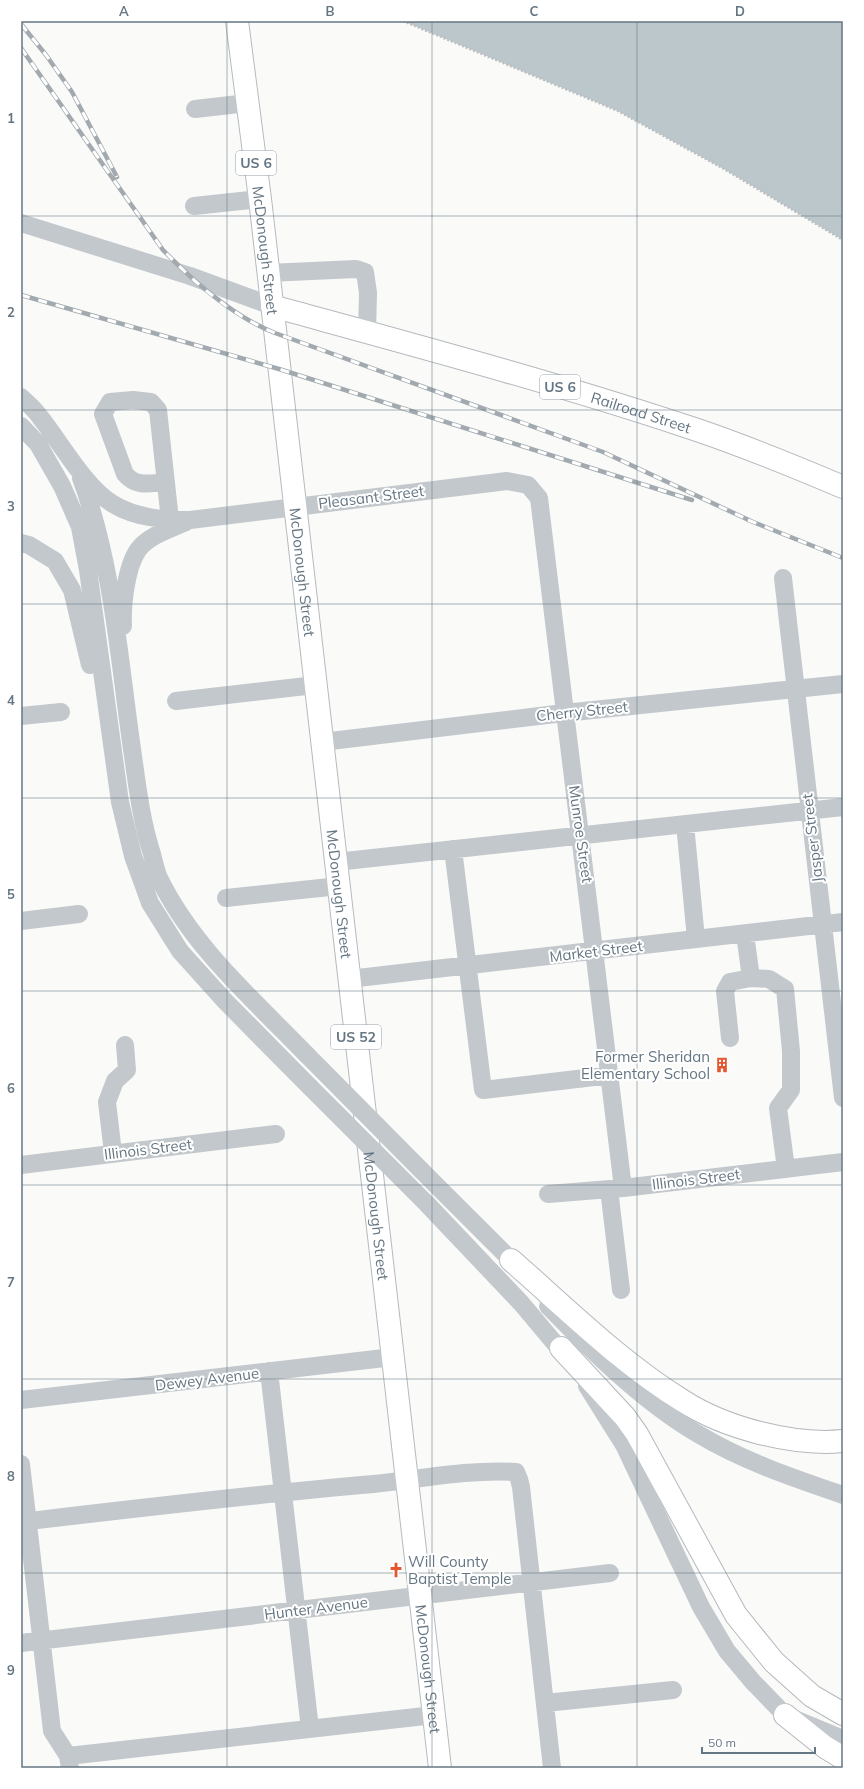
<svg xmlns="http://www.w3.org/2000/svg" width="864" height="1789" font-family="Mulish,sans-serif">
  <rect width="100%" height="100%" fill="#fafaf8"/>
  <path fill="#bbc7cb" d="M403,21H843V240L724,169L618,111Z"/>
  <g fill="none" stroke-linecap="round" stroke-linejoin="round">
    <g stroke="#b5babe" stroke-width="24">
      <g id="major">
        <path id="s1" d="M237,21L260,199L440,1768"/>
        <path id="s2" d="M272,306C410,344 549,381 685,426C738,443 791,465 843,487"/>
      </g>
    </g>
    <g stroke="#b4b9bd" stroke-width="24">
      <path id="highway" d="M511,1260C567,1309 620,1362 683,1401C725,1428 793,1446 843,1441
        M561,1348L625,1417L637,1434L736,1615L774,1662L812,1696L843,1714
        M785,1715L825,1747L843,1758"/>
    </g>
    <path stroke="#bbbfc2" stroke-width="2.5" stroke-dasharray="2 2" stroke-linecap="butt" d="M403,21L618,111L724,169L843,240"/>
    <path stroke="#c3c8cc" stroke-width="18" d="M195,109L248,103
      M194,206L260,199
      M21,223L190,276L272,306
      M268,273L356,269L365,272L368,293L367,333
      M21,397C27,403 35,409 40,417C61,443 85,487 113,504C136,518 164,520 190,520L507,481L528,485L539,498C566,728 597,957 623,1188
      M21,426L38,444L62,486L80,527L88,570L120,802L133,856L150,903L180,951L225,1001L310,1087
      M81,478C113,565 119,659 132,749C137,784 141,820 152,854C154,862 156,871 159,878C193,948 254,1000 307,1055
      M166,482C150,483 137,488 125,474L103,414L110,402L133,400L151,402L158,410L170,520
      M21,543L29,545L55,561L72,590L90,665
      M783,578L843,1098
      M123,626C122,606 126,567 138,550C148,536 170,529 186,522
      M176,701L315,685
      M21,716L61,712
      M322,742L564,713L843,684
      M685,824L696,939
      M453,849L483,1090L611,1075
      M336,862L843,807
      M226,898L339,886
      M21,921L79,914
      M745,934L751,978L769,979L785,989L791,1051V1090L778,1108L786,1169
      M349,979L843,922
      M730,1038L725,991L730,982L751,978
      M113,1153L107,1102L115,1081L127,1070L125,1045
      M21,1165L276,1134
      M421,1170L511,1260L519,1271
      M609,1189L621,1290
      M548,1194L623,1188L843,1162
      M428,1205L521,1303L568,1359
      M548,1306C592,1351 643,1402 698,1434C743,1461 793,1478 843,1495
      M269,1371L310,1729
      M587,1386L624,1445L701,1607L727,1651L753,1682L785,1715L843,1739
      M21,1400L393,1357
      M21,1464L52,1731L68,1756
      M21,1522C139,1508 256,1494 374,1484C421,1479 468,1469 516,1472L519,1479L521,1487L552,1768
      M21,1643L610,1573
      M545,1703L673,1690
      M70,1768L68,1756L434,1715"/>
    <use href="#major" stroke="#fff" stroke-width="22"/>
    <use href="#highway" stroke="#fff" stroke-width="22"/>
    <g stroke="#a2aab0" stroke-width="4.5">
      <path id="rail" d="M21,24L46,55L72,92L117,177
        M21,48L163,250C194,282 232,316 275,333L603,452L753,522
        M21,295L279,369L692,500
        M748,520L843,558"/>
    </g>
    <use href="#rail" stroke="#fff" stroke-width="3" stroke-dasharray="9" stroke-linecap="butt"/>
    <path stroke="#c3c8cc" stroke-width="18" d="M307,1055L421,1170
      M310,1087L428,1205"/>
  </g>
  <path fill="none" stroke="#657683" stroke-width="1" stroke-opacity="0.55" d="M227,21V1768M432,21V1768M637,21V1768M21,216H843M21,410H843M21,604H843M21,798H843M21,991H843M21,1185H843M21,1379H843M21,1573H843"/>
  <defs>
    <g id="building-bare" transform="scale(1.2)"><path d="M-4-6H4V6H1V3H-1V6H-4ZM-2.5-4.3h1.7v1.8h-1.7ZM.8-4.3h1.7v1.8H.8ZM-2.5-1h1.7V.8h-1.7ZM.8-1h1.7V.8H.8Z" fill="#e4572e" stroke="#fff" stroke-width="2.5" paint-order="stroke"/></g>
    <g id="church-bare" transform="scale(1.2)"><path d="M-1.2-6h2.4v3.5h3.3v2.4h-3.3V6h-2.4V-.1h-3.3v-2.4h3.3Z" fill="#e4572e" stroke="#fff" stroke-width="2.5" paint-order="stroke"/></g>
  </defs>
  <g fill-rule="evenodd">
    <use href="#building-bare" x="722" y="1065"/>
    <use href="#church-bare" x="396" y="1570"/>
  </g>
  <g text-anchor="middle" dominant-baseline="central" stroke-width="4" stroke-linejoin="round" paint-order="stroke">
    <g fill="#fff" stroke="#939fa8" stroke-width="1">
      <rect x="236" y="151" width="40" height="24" rx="3"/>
      <rect x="540" y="375" width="40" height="24" rx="3"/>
      <rect x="331" y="1025" width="50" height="24" rx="3"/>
    </g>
    <g font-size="14" font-weight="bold" fill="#657683">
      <text x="256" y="163">US 6</text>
      <text x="560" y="387">US 6</text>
      <text x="356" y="1037">US 52</text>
    </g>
    <g font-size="15" fill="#657683" stroke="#fff">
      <text stroke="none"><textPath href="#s1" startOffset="231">McDonough Street</textPath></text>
      <text stroke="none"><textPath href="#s2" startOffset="384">Railroad Street</textPath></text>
      <text transform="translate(371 497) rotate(-7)">Pleasant Street</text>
      <text stroke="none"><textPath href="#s1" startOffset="555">McDonough Street</textPath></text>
      <text transform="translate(582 711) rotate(-6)">Cherry Street</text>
      <text transform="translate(581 834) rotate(82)">Munroe Street</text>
      <text transform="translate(812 838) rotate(-97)">Jasper Street</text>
      <text stroke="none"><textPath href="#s1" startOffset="879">McDonough Street</textPath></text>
      <text transform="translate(596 951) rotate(-7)">Market Street</text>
      <text transform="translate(148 1149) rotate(-7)">Illinois Street</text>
      <text transform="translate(696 1179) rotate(-7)">Illinois Street</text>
      <text stroke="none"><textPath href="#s1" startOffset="1203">McDonough Street</textPath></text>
      <text transform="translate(207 1379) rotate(-7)">Dewey Avenue</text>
      <text transform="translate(316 1608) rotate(-7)">Hunter Avenue</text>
      <text stroke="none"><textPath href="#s1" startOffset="1659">McDonough Street</textPath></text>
    </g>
    <g font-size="15" fill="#657683" stroke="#fff" text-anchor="end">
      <text x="710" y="1056">Former Sheridan<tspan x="710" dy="17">Elementary School</tspan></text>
      <text x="408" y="1561" text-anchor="start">Will County<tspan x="408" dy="17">Baptist Temple</tspan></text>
    </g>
  </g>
  <rect width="864" height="1789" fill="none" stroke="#ffffff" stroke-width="44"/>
  <path d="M702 1747v6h113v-6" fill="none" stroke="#657683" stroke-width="2"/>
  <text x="708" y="1747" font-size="12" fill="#657683" stroke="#ffffff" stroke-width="3" paint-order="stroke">50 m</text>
  <rect x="22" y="22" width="820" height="1745" fill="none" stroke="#657683" stroke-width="1.5"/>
  <g font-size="13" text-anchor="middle" font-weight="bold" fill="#657683">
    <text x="124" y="16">A</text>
    <text x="330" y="16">B</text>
    <text x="534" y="16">C</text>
    <text x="740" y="16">D</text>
    <text x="11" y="123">1</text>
    <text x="11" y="317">2</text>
    <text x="11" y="511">3</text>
    <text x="11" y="705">4</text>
    <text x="11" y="899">5</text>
    <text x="11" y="1093">6</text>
    <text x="11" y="1287">7</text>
    <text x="11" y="1481">8</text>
    <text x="11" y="1675">9</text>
  </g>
</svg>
